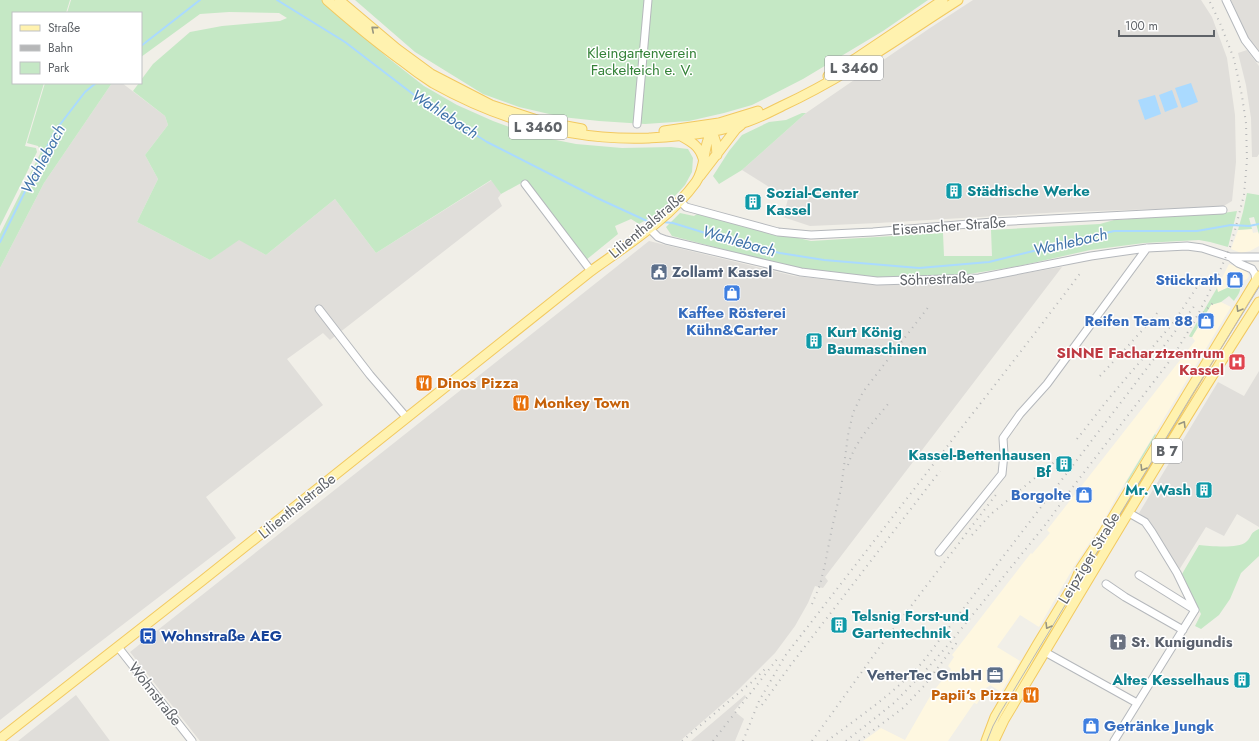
<svg xmlns="http://www.w3.org/2000/svg" width="1259" height="741" font-family="Jost,sans-serif">
  <rect width="100%" height="100%" fill="#f1efe8"/>
  <path fill="#fef7e0" d="M1252,229L1253,233L1258,232L1259,234V246L1250,251L1241,253L1231,249L1238,230Z
    M1229,264L1246,270L1249,276L1247,279L1218,292L1217,288Z
    M1221,302L1231,307L1117,496L1099,529L1076,563L1039,627L1020,615L997,647L1020,661L1001,692L990,685L988,687H987L977,704L974,703L948,741H863L881,728L905,740L932,693L951,669L948,666L954,657L952,655L1031,553L1032,554L1050,533L1047,530L1195,341L1192,337L1211,305Z"/>
  <path fill="#e0deda" d="M973,0H1201L1212,17L1227,58L1235,115L1236,162L1232,201L1222,207L1064,212L878,223L810,226L783,217L788,199L742,170L806,113L930,28Z
    M1231,0H1259V52L1247,38Z
    M1247,50L1259,66V154L1257,157H1252L1251,118L1246,85L1238,53Z
    M112,83H122L165,116L168,125L145,155L158,179L137,222L210,260L239,239L266,255L335,199L376,253L492,180L501,194L498,198L502,206L330,340L323,333L287,359L323,405L206,497L236,538L70,665L0,720V268L44,183Z
    M649,241L794,276L874,285L926,284L979,281L1062,267L825,577L828,581L823,588L815,586L808,603L795,626L775,653L734,694L680,741H200L130,652Z
    M1259,371V527L1237,514L1224,536L1206,527L1179,570L1158,534L1146,519L1139,513L1218,382L1244,396Z
    M76,695L110,741H18Z
    M745,695L746,697L734,711L744,719L735,741H691Z"/>
  <path fill="#c5e8c5" d="M0,0H70L66,13H13V83H44L25,146L36,148L37,152L0,226Z
    M71,0H322L387,57L424,86L457,105L493,121L531,135L576,144L622,148L671,147L688,149L693,158L692,172L685,185L661,211L639,224L631,219L615,226L618,234L586,260L523,182L501,194L491,180L376,253L335,199L266,255L239,240L210,260L137,222L158,179L145,155L168,125L165,116L133,91L139,83H141V80L153,64L190,32L222,26L280,21L287,18L279,13L229,12L200,14L141,57V13H67Z
    M355,0H928L883,31L803,79L752,105L724,113L689,121L645,124L599,121L562,117L519,107L483,94L415,52Z
    M45,83H112L44,183L0,268V234L41,152L38,146L27,143Z
    M802,113H806L742,170L719,184L713,176L729,151L742,135L769,122L786,120Z
    M1247,193L1259,195V234L1254,217L1249,218L1252,229L1238,230L1243,212Z
    M1237,211L1228,247L1210,242L1199,240L1144,243L1090,250L1019,266L969,274L878,278L803,270L672,236L666,227L680,213L694,216L697,214L811,241L943,233L944,256H992L991,230L1100,224L1114,220L1223,213Z
    M1238,283C1243,290 1238,295 1234,301L1229,296L1221,302L1211,305L1192,337H1190L1189,336L1217,288L1218,292Z
    M1155,434L1156,435L1126,485L1125,484Z
    M1259,529V556L1241,573L1230,599L1219,615L1201,629L1195,626L1201,614L1182,574L1199,545C1210,546 1238,549 1246,542C1253,536 1249,533 1259,529Z"/>
  <path fill="#aadaff" d="M1191,83L1198,102L1182,108L1175,88Z
    M1172,90L1178,107L1165,112L1159,95Z
    M1155,95L1161,114L1145,120L1138,100Z"/>
  <g fill="none" stroke-linecap="round" stroke-linejoin="round">
    <path stroke="#aadaff" stroke-width="2" d="M277,0L345,42L422,101L487,142L597,198L647,221H654
      M141,46L200,0
      M662,222L673,223L734,242L780,253L824,260L919,268L989,262L1114,231H1197L1231,225L1249,226L1259,224
      M0,242L55,131L85,92L96,83"/>
    <g stroke="#b5b8bc" stroke-width="9">
      <path id="minor" d="M1226,0L1245,40L1259,58
        M637,124L648,0
        M525,184L591,271
        M680,201L686,207L778,232L811,235L873,232L993,222L1223,210
        M649,228L658,237L666,240L801,272L877,281L979,278L1091,256L1147,248L1187,246L1202,248L1230,257L1238,263L1252,269L1255,274L1256,282
        M1230,257H1259
        M319,309L370,375L407,418
        M1129,513L1145,522L1152,532L1177,573L1195,610
        M939,552L1002,474L1004,454L1003,438L1020,414L1047,384L1147,248
        M1139,575L1195,610
        M1106,584L1125,597L1183,630
        M118,647L192,741
        M1045,652L1137,703
        M1114,741L1195,610"/>
    </g>
    <g stroke="#f2c960" stroke-width="11">
      <path id="major" d="M327,0C351,21 375,41 401,60C411,68 422,76 433,83C501,121 571,141 649,138C680,136 714,134 743,123C757,119 770,112 782,106C845,77 900,37 958,0
        M339,0L397,49L431,74L491,105L537,120
        M828,76L855,59L943,0
        M550,123L582,129
        M664,131L719,123L758,111
        M712,131L716,143L717,155
        M681,136C692,142 699,146 703,158
        M700,176L736,129L741,125
        M0,739L203,580L591,271C627,245 670,218 696,182C709,163 699,143 719,123
        M986,741L995,717L1037,645L1074,584L1081,568L1095,547L1259,276
        M994,741L1004,720C1088,580 1171,439 1259,302"/>
    </g>
    <use href="#minor" stroke="#fff" stroke-width="7"/>
    <use href="#major" stroke="#fff2af" stroke-width="9"/>
    <path stroke="#b6b7b8" stroke-width="1" d="M987,741L993,726L1000,713L1192,395L1259,287"/>
    <path stroke="#b6b7b8" stroke-width="2" stroke-dasharray="1 5" stroke-linecap="butt" d="M1199,317L1214,302
      M1100,376L1151,321L1160,309
      M1077,439L1110,397L1173,323L1203,278
      M848,465C856,440 872,424 888,404
      M972,535L991,514L1058,459
      M812,604L820,585L825,564L832,528L841,489L848,435L853,413L863,392L930,305
      M762,705L790,666L940,471
      M682,741L753,681L765,669
      M713,741L778,658
      M743,741L759,701L785,656L1035,333L1082,271
      M812,741L879,648L998,492
      M827,741C859,717 893,694 920,665C928,656 934,647 941,638L1196,304
      M846,741L894,703L924,672L949,644L1046,524L1069,492L1172,358L1194,322L1219,273L1230,247L1235,230L1244,195L1247,160L1246,123L1242,96L1234,59L1220,23L1209,0
      M859,741L903,708L924,686L958,641"/>
  </g>
  <defs><path id="oneway-chevron" d="M-2-3.5L2.5 0L-2 3.5" fill="none" stroke-width="1.6" stroke-linecap="round" stroke-linejoin="round"/></defs>
  <g stroke="#979581">
    <use href="#oneway-chevron" transform="translate(374 29) rotate(-140)"/>
    <use href="#oneway-chevron" transform="translate(1239 309) rotate(121)"/>
    <use href="#oneway-chevron" transform="translate(1183 424) rotate(-59)"/>
    <use href="#oneway-chevron" transform="translate(1143 468) rotate(121)"/>
    <use href="#oneway-chevron" transform="translate(1048 626) rotate(121)"/>
  </g>
  <defs>
    <g id="building-square" transform="scale(0.9)"><rect x="-9" y="-9" width="18" height="18" rx="4" fill="#0f9aa8" stroke="#fff"/><path d="M-4-6H4V6H1V3H-1V6H-4ZM-2.5-4.3h1.7v1.8h-1.7ZM.8-4.3h1.7v1.8H.8ZM-2.5-1h1.7V.8h-1.7ZM.8-1h1.7V.8H.8Z" fill="#fff"/></g>
    <g id="civic-square" transform="scale(0.9)"><rect x="-9" y="-9" width="18" height="18" rx="4" fill="#5c6f8a" stroke="#fff"/><path d="M-.6-6.5H3V-4.5H.6V-3L4-1V1h2V6H-6V1h2V-1L-.6-3ZM-1.2 2.5V6h2.4V2.5Z" fill="#fff"/></g>
    <g id="shop-square" transform="scale(0.9)"><rect x="-9" y="-9" width="18" height="18" rx="4" fill="#3f7fe0" stroke="#fff"/><path d="M-5-2.5h2.3a2.7 3.5 0 0 1 5.4 0H5L5.5 6h-11ZM-1.5-2.5h3a1.5 2.3 0 0 0-3 0Z" fill="#fff"/></g>
    <g id="hospital-square" transform="scale(0.9)"><rect x="-9" y="-9" width="18" height="18" rx="4" fill="#e0444e" stroke="#fff"/><path d="M-5-5h3v3.5h4V-5h3V5h-3V1.5h-4V5h-3Z" fill="#fff"/></g>
    <g id="restaurant-square" transform="scale(0.9)"><rect x="-9" y="-9" width="18" height="18" rx="4" fill="#e8710a" stroke="#fff"/><path d="M-5-6h1v4h1v-4h1v4h1v-4h1v5L-1.5 .5V6h-2V.5L-5-1ZM5-6V6H3V1.5H1.5Q1.5-4 5-6Z" fill="#fff"/></g>
    <g id="bus-square" transform="scale(0.9)"><rect x="-9" y="-9" width="18" height="18" rx="4" fill="#1a4fb4" stroke="#fff"/><path d="M-5-6H5V4H4V6H2V4H-2V6H-4V4H-5ZM-3.5-4V0h7V-4ZM-3.5 1.2v1.5H-2V1.2ZM2 1.2v1.5H3.5V1.2Z" fill="#fff"/></g>
    <g id="church-square" transform="scale(0.9)"><rect x="-9" y="-9" width="18" height="18" rx="4" fill="#6b7280" stroke="#fff"/><path d="M-1.2-6h2.4v3.5h3.3v2.4h-3.3V6h-2.4V-.1h-3.3v-2.4h3.3Z" fill="#fff"/></g>
    <g id="office-square" transform="scale(0.9)"><rect x="-9" y="-9" width="18" height="18" rx="4" fill="#5c6f8a" stroke="#fff"/><path d="M-6-3h4V-5.5h4V-3h4V5H-6ZM-1-4.5V-3h2v-1.5ZM-6 0V1H6V0Z" fill="#fff"/></g>
  </defs>
  <g fill-rule="evenodd">
    <use href="#building-square" x="954" y="191"/>
    <use href="#building-square" x="753" y="202"/>
    <use href="#civic-square" x="659" y="272"/>
    <use href="#shop-square" x="1235" y="280"/>
    <use href="#shop-square" x="732" y="293"/>
    <use href="#shop-square" x="1206" y="321"/>
    <use href="#building-square" x="814" y="341"/>
    <use href="#hospital-square" x="1237" y="362"/>
    <use href="#restaurant-square" x="424" y="383"/>
    <use href="#restaurant-square" x="521" y="403"/>
    <use href="#building-square" x="1064" y="464"/>
    <use href="#building-square" x="1204" y="490"/>
    <use href="#shop-square" x="1084" y="495"/>
    <use href="#building-square" x="839" y="625"/>
    <use href="#bus-square" x="148" y="636"/>
    <use href="#church-square" x="1118" y="642"/>
    <use href="#office-square" x="995" y="675"/>
    <use href="#building-square" x="1242" y="680"/>
    <use href="#restaurant-square" x="1031" y="695"/>
    <use href="#shop-square" x="1091" y="726"/>
  </g>
  <g text-anchor="middle" dominant-baseline="central" stroke-width="3" stroke-linejoin="round" paint-order="stroke">
    <g fill="#fff" stroke="#8f9295" stroke-width="1">
      <rect x="825" y="56" width="58" height="24" rx="3"/>
      <rect x="509" y="115" width="58" height="24" rx="3"/>
      <rect x="1152" y="439" width="30" height="24" rx="3"/>
    </g>
    <g font-size="14" font-weight="bold" fill="#5f6368">
      <text x="854" y="68">L 3460</text>
      <text x="538" y="127">L 3460</text>
      <text x="1167" y="451">B 7</text>
    </g>
    <g font-size="15" fill="#348238" stroke="#fff">
      <text x="642" y="53">Kleingartenverein<tspan x="642" dy="17">Fackelteich e. V.</tspan></text>
    </g>
    <g font-size="15" font-weight="bold" fill="#0d838f" stroke="#fff" text-anchor="start">
      <text x="967" y="191">Städtische Werke</text>
      <text x="766" y="193">Sozial-Center<tspan x="766" dy="17">Kassel</tspan></text>
      <text x="827" y="332">Kurt König<tspan x="827" dy="17">Baumaschinen</tspan></text>
      <text x="1051" y="455" text-anchor="end">Kassel-Bettenhausen<tspan x="1051" dy="17">Bf</tspan></text>
      <text x="1191" y="490" text-anchor="end">Mr. Wash</text>
      <text x="852" y="616">Telsnig Forst-und<tspan x="852" dy="17">Gartentechnik</tspan></text>
      <text x="1229" y="680" text-anchor="end">Altes Kesselhaus</text>
    </g>
    <g font-size="15" fill="#5f6368" stroke="#fff">
      <text transform="translate(647 225) rotate(-40)">Lilienthalstraße</text>
      <text transform="translate(949 226) rotate(-4)">Eisenacher Straße</text>
      <text transform="translate(937 279) rotate(-2)">Söhrestraße</text>
      <text transform="translate(297 506) rotate(-39)">Lilienthalstraße</text>
      <text transform="translate(1089 558) rotate(-59)">Leipziger Straße</text>
      <text transform="translate(155 694) rotate(52)">Wohnstraße</text>
    </g>
    <g font-size="15" font-weight="bold" fill="#4e5e75" stroke="#fff" text-anchor="start">
      <text x="672" y="272">Zollamt Kassel</text>
      <text x="982" y="675" text-anchor="end">VetterTec GmbH</text>
    </g>
    <g font-size="15" font-weight="bold" fill="#366cbe" stroke="#fff" text-anchor="end">
      <text x="1222" y="280">Stückrath</text>
      <text x="732" y="313" text-anchor="middle">Kaffee Rösterei<tspan x="732" dy="17">Kühn&amp;Carter</tspan></text>
      <text x="1193" y="321">Reifen Team 88</text>
      <text x="1071" y="495">Borgolte</text>
      <text x="1104" y="726" text-anchor="start">Getränke Jungk</text>
    </g>
    <g font-size="15" font-weight="bold" fill="#be3a42" stroke="#fff" text-anchor="end">
      <text x="1224" y="353">SINNE Facharztzentrum<tspan x="1224" dy="17">Kassel</tspan></text>
    </g>
    <g font-size="15" font-weight="bold" fill="#c56008" stroke="#fff" text-anchor="start">
      <text x="437" y="383">Dinos Pizza</text>
      <text x="534" y="403">Monkey Town</text>
      <text x="1018" y="695" text-anchor="end">Papii‘s Pizza</text>
    </g>
    <g font-size="15" font-weight="bold" fill="#164399" stroke="#fff" text-anchor="start">
      <text x="161" y="636">Wohnstraße AEG</text>
    </g>
    <g font-size="15" font-weight="bold" fill="#5b616d" stroke="#fff" text-anchor="start">
      <text x="1131" y="642">St. Kunigundis</text>
    </g>
    <g font-size="16" font-style="italic" fill="#4174aa" stroke="#fff">
      <text transform="translate(445 114) rotate(33)">Wahlebach</text>
      <text transform="translate(43 159) rotate(-62)">Wahlebach</text>
      <text transform="translate(739 241) rotate(16)">Wahlebach</text>
      <text transform="translate(1070 242) rotate(-13)">Wahlebach</text>
    </g>
  </g>
  <rect x="12" y="12" width="130" height="72" fill="#ffffff" stroke="#bfc1c3"/>
  <rect x="20" y="25" width="20" height="6" fill="#fff2af" stroke="#bfc1c3"/>
  <text x="48" y="32" font-size="12" fill="#5f6368">Straße</text>
  <rect x="20" y="45" width="20" height="6" fill="#b6b7b8" stroke="#bfc1c3"/>
  <text x="48" y="52" font-size="12" fill="#5f6368">Bahn</text>
  <rect x="20" y="62" width="20" height="12" fill="#c5e8c5" stroke="#bfc1c3"/>
  <text x="48" y="72" font-size="12" fill="#5f6368">Park</text>
  <path d="M1119 30v6h95v-6" fill="none" stroke="#5f6368" stroke-width="2"/>
  <text x="1125" y="30" font-size="12" fill="#5f6368" stroke="#ffffff" stroke-width="3" paint-order="stroke">100 m</text>
</svg>
